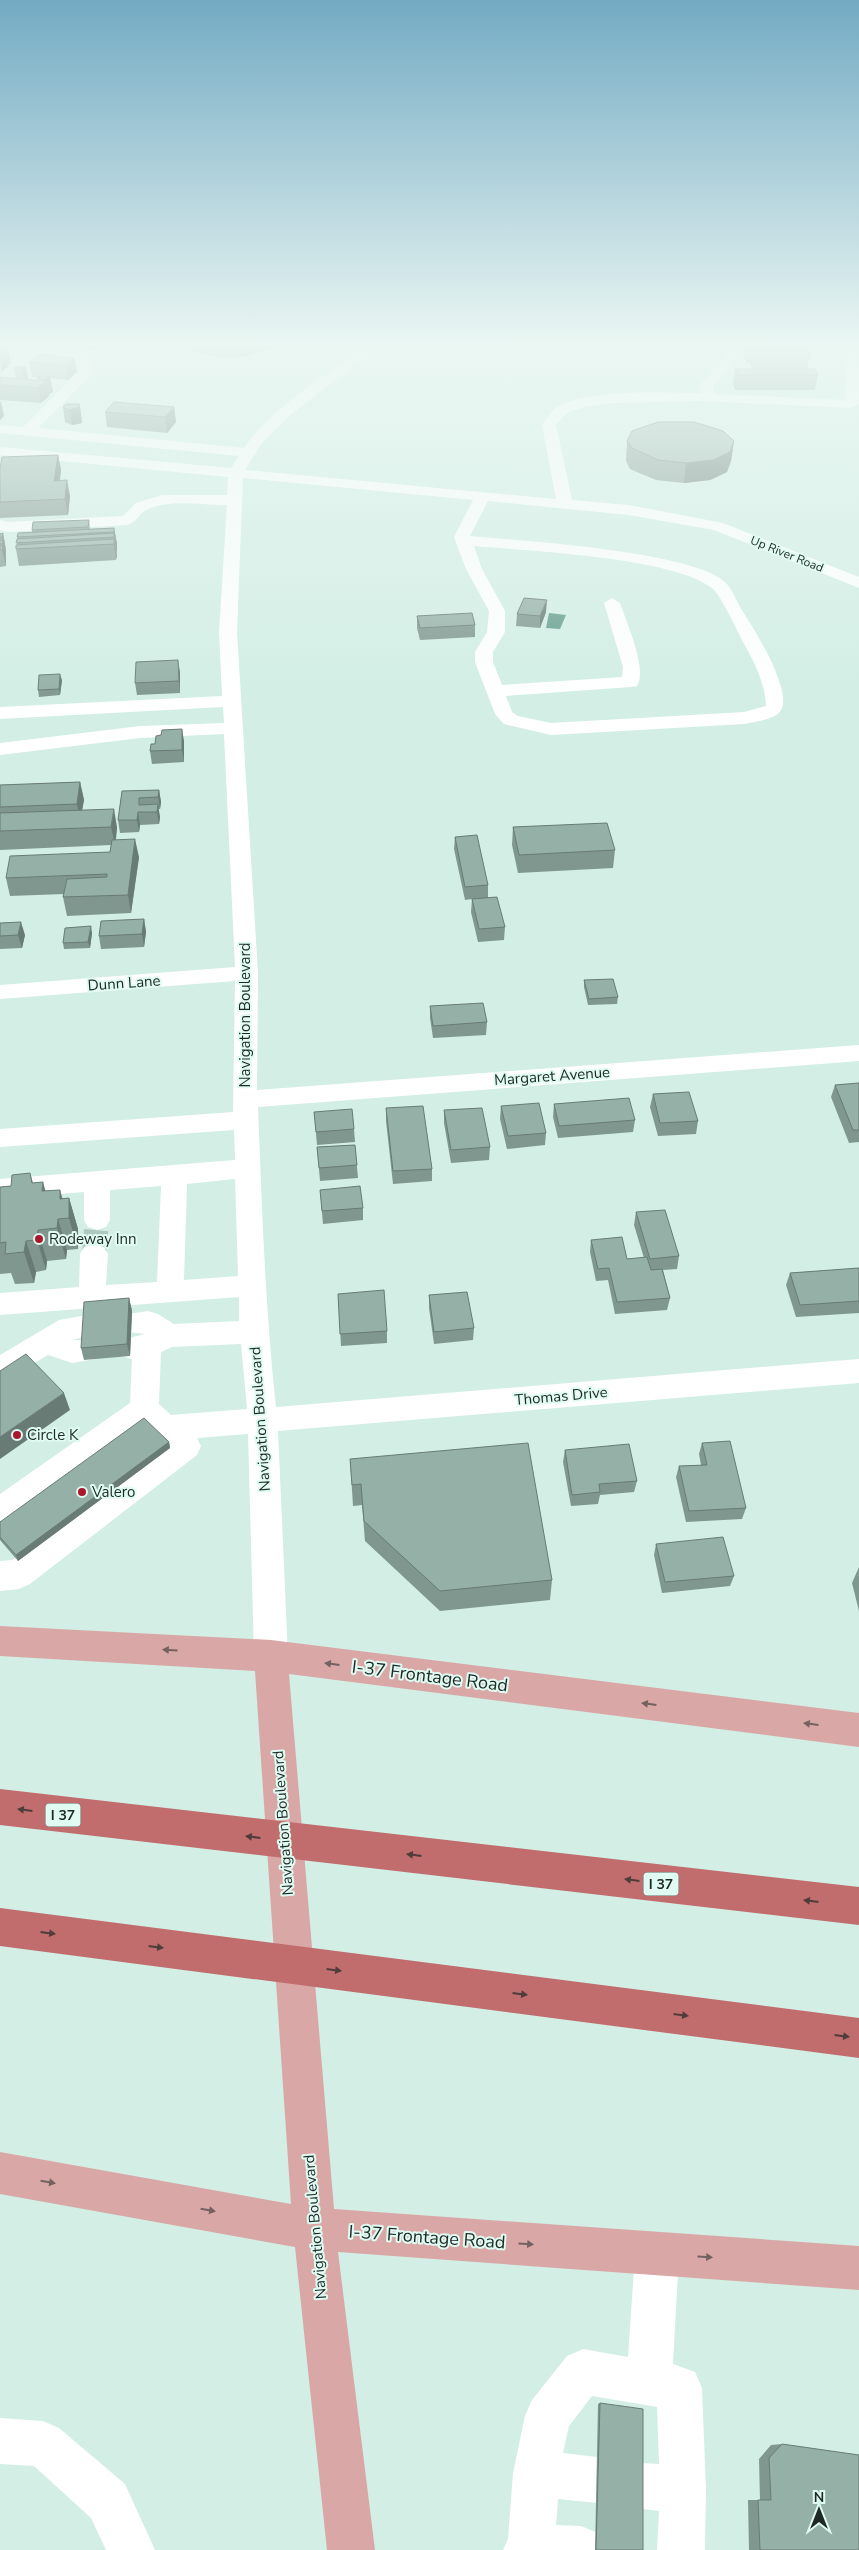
<svg xmlns="http://www.w3.org/2000/svg" width="859" height="2550" font-family="'Nunito Sans',sans-serif">
  <rect width="100%" height="100%" fill="#d2eee5"/>
  <path fill="#639d8b" d="M549,613L566,615L560,629L546,628Z"/>
  <g fill="none" stroke-linecap="round" stroke-linejoin="round">
    <path stroke="#aec7bf" stroke-width="24" stroke-dasharray="24 12" stroke-linecap="butt" d="M94,1254L97,1220"/>
    <path fill="#fff" fill-rule="evenodd" d="M0,347L83,354L88,355L95,370L93,373L38,428L244,448C270,408 326,376 364,347H378L289,416L261,444L245,470L556,499L542,425C546,419 551,411 557,407C587,388 665,393 701,393L699,386L722,361L728,347H740C737,364 723,373 713,386L714,394L845,400L846,363L842,347H854L858,363L859,404L852,408L700,401L614,403L584,407L567,413L556,425L572,500L629,505L723,523L859,577V588L714,530L629,515L488,501L470,536C520,541 697,551 727,584C732,590 736,599 740,607C755,631 772,657 780,684C791,719 772,718 744,724L551,735L504,724L495,714L475,662V652L487,632L489,611L466,569L454,537L473,500L243,478L237,632L258,973L257,1090L859,1045V1061L258,1107C262,1208 265,1306 276,1407L859,1359V1383L278,1431L288,1656L283,1667L271,1672L259,1667L254,1656L248,1434L197,1438L201,1446L197,1455L30,1584L19,1589L0,1591V1561L12,1560L164,1445L143,1426L11,1521L0,1525V1494L130,1403L132,1359L121,1356L117,1348L121,1340L145,1334L122,1331L118,1323L122,1315L148,1311L158,1314L174,1324L239,1321V1297L0,1315V1293L79,1287L80,1254L84,1247L94,1244L104,1247L108,1254L106,1285L157,1282L161,1186L110,1190V1220L106,1227L97,1230L88,1227L84,1220V1192L0,1199V1179L235,1160L234,1130L0,1147V1129L233,1112L235,981L0,999V985L235,967L224,734L140,738L0,755V743L140,726L224,723L223,707L0,719V707L222,696L219,632L227,505C203,505 171,499 148,509C140,512 137,522 127,525L8,532L0,530V520L8,522L123,516L136,503L162,495H227L228,477L0,455V447L231,468L239,456L0,433V425L23,427L81,369L78,361L0,353ZM474,546C527,551 675,557 713,589C721,596 737,630 743,642C754,661 765,683 766,706L744,712L551,723L518,716L512,712L506,696L631,687L637,686C648,670 626,621 620,603L612,598L604,603L623,667L622,677L502,685L493,662V652L505,632V611L482,569ZM235,1179L238,1276L184,1280L187,1184ZM241,1344L247,1409L171,1415L159,1404L161,1352L172,1347Z
      M87,1315L97,1318L101,1326L97,1334L72,1340H85L95,1343L99,1351L95,1359L72,1363L48,1355L10,1377L0,1381V1355L59,1320Z
      M657,2232L672,2239L679,2254L673,2364L695,2372L702,2388L706,2489L705,2550H657L659,2511L642,2509L625,2503L619,2486L625,2469L642,2463L659,2464L657,2407L592,2396L569,2426L563,2453L597,2457L614,2463L620,2480L614,2497L597,2503L558,2499L556,2525L581,2526L598,2533L605,2550H503L508,2539L513,2473L525,2416L532,2400L567,2356L583,2349L628,2357L635,2254L642,2239Z
      M0,2418L43,2421L59,2428L125,2484L155,2550H106L91,2518L34,2466L0,2464Z"/>
    <path fill="#daa7a7" fill-rule="evenodd" d="M0,1626L271,1640L859,1713V1747L289,1674L334,2209L859,2246V2290L338,2252L375,2550H327L295,2247L0,2194V2152L291,2204L255,1671L0,1656Z"/>
    <path fill="#c16c6d" fill-rule="evenodd" d="M0,1789L859,1887V1925L0,1825Z
      M0,1908L859,2018V2058L0,1946Z"/>
  </g>
  <path fill="#809790" d="M66,347H106L89,350Z
    M188,347H271L269,349L243,357L225,358L196,353L189,348Z
    M744,347H806L810,355L807,369L818,375L815,390H735L733,384L735,369H753L750,363H746L743,353Z
    M74,358L77,372L68,380L50,378L53,392L49,394V396L41,403L0,400V377L16,378L14,368L20,366L29,380H38L37,378L40,377H32L29,362Z
    M63,407H80L82,423L72,425L65,422Z
    M174,407L176,422L167,433L107,427L105,412Z
    M627,441H734L731,461L727,472L710,480L684,483L656,480L630,469L626,461Z
    M58,455L61,470L60,481L70,496L68,515L0,518V468Z
    M89,520L90,529L114,528L117,544L116,560L19,566L16,549L17,545V537L32,532V530Z
    M3,533L6,550V566L0,567V534Z
    M546,612L540,628L516,626L517,614Z
    M417,616L475,625V637L420,640L417,628Z
    M180,672V693L137,695L135,683Z
    M62,680L60,695L39,697L38,690Z
    M184,741V762L152,764L150,751Z
    M80,782L84,800L82,810L117,827L116,840L139,857L131,913L67,916L63,897L64,894L10,896L6,878L110,852L111,845L0,850V785Z
    M159,790L161,802L160,809H158L160,817L159,824L140,825L139,832L120,833L118,820L122,791Z
    M513,827L615,850L613,868L518,873L512,845Z
    M455,837L488,885V898L505,927L504,940L478,942L471,912L472,899L465,900L454,849Z
    M144,919L146,932L144,947L101,949L99,936Z
    M0,923L25,935L22,948L0,949Z
    M92,933L90,948L64,949L63,943Z
    M584,980L618,997L617,1004L588,1005L584,987Z
    M430,1006L487,1022L486,1035L433,1038L430,1018Z
    M859,1083V1142L849,1143L831,1097L835,1085Z
    M653,1094L698,1121L696,1134L658,1136L650,1107Z
    M554,1104L635,1120L633,1132L558,1138L553,1117Z
    M501,1106L546,1133L545,1145L507,1149L500,1119Z
    M386,1108L432,1169V1181L393,1184L386,1121Z
    M444,1110L490,1147L489,1160L451,1163L444,1123Z
    M314,1112L354,1129L355,1142L317,1145Z
    M355,1145L358,1178L320,1181L317,1147Z
    M30,1173L33,1183L45,1191L63,1199L69,1198L78,1229V1249L67,1250L66,1259L47,1261L46,1270L36,1272L34,1283L15,1284L11,1273L0,1274V1187L11,1186Z
    M320,1190L363,1208V1220L323,1224Z
    M636,1212L679,1256L677,1269L663,1270L670,1298L667,1310L615,1314L608,1280L596,1281L590,1252L591,1240L627,1259L644,1258L634,1225Z
    M859,1268V1313L796,1317L786,1285L790,1273Z
    M338,1294L387,1331V1343L341,1346Z
    M429,1295L474,1328L473,1340L434,1344L429,1308Z
    M129,1298L132,1311L130,1356L84,1360L81,1348Z
    M169,1442L170,1448L18,1561L0,1540V1522Z
    M702,1443L746,1508L742,1519L686,1522L676,1477L679,1466L701,1465L699,1454Z
    M565,1450L637,1481L634,1492L600,1495L598,1504L571,1506L563,1462Z
    M350,1459L552,1580L550,1600L440,1611L365,1541L362,1505L353,1506Z
    M656,1544L734,1576L730,1586L662,1593L654,1555Z
    M859,1567V1611L852,1583Z
    M600,2403L643,2550H595L598,2404Z
    M782,2444L859,2550H749L748,2500H760L759,2459L771,2445Z"/>
  <path fill="#687b75" d="M89,347H106L89,350Z
    M242,347H271L269,349L243,357Z
    M8,349L11,364L1,372L0,355Z
    M74,358L77,372L68,380L65,365Z
    M26,367L29,382L24,384L21,369Z
    M50,377L53,392L49,394V396L41,403L38,388L45,382L44,380Z
    M1,401L4,416L0,420V402Z
    M80,407L82,423L72,425L69,410Z
    M174,407L176,422L167,433L165,417Z
    M734,441L731,461L727,472L710,480L684,483L686,463Z
    M58,455L61,470L57,497L54,481Z
    M67,480L70,496L68,515L65,499Z
    M114,528L117,544V549L114,532Z
    M3,533L6,550V554L2,537Z
    M114,533L117,550V554L114,537Z
    M114,539L117,556L116,560L114,544Z
    M3,540L6,556V566L2,550Z
    M547,600L546,612L540,628V616Z
    M178,660L180,672V693L179,681Z
    M60,674L62,680L60,695L59,689Z
    M182,729L184,741V762L182,750Z
    M80,782L84,800L80,822L77,804Z
    M159,790L161,802L160,809L158,797Z
    M158,804L160,817L159,824L157,812Z
    M114,809L117,827L115,845L111,827Z
    M138,812L140,825L139,832L137,820Z
    M135,839L139,857L131,913L128,895Z
    M144,919L146,932L144,947L142,934Z
    M21,922L25,935L22,948L18,935Z
    M91,926L92,933L90,948L88,942Z
    M43,1182L52,1214L42,1191Z
    M60,1190L68,1218L60,1199Z
    M69,1198L78,1229V1249L69,1218Z
    M58,1219L67,1250L66,1259L57,1228Z
    M38,1230L47,1261L46,1270L37,1240Z
    M26,1241L36,1272L34,1283L24,1252Z
    M129,1298L132,1311L130,1356L127,1344Z
    M64,1393L70,1410L0,1459V1437Z
    M169,1442L170,1448L18,1561L16,1555Z"/>
  <path fill="#95b0a7" stroke="#687b75" d="M748,347H806L807,348H749Z
    M0,348L8,349L0,355Z
    M753,349H807L810,355H756Z
    M39,354L74,358L65,365L29,362Z
    M20,366L26,367L21,369L14,368Z
    M735,369H815L818,375H738Z
    M44,376L50,377L44,380L37,378Z
    M0,377L46,381L38,388L0,385Z
    M114,402L174,407L165,417L105,412Z
    M66,404H79L80,407L69,410L63,407Z
    M658,422H694L723,431L734,441L730,452L713,460L686,463L658,460L632,448L627,441L632,431Z
    M58,455L54,481L67,480L65,499L0,502V468L2,457Z
    M89,520L88,527L32,530L33,522Z
    M114,528V532L17,537L18,533Z
    M3,533L2,537L0,538V534Z
    M114,533V537L16,543L17,539Z
    M114,539V544L16,549V545Z
    M0,540H3L2,544H0Z
    M0,546H3L2,550H0Z
    M524,598L547,600L540,616L517,614Z
    M472,613L475,625L420,628L417,616Z
    M178,660L179,681L135,683L136,662Z
    M60,674L59,689L38,690L39,675Z
    M182,729V750L150,751L151,744H155L156,736L161,735L162,730Z
    M80,782L77,804L0,807V785Z
    M159,790L158,797L139,798V805L158,804L157,812H138L137,820H118L122,791Z
    M114,809L111,827L0,831V813Z
    M607,823L615,850L519,855L513,827Z
    M477,835L488,885L465,887L455,837Z
    M135,839L128,895L63,897L67,879L107,877V874L6,878L10,856L110,852L112,840Z
    M497,897L505,927L479,929L472,899Z
    M144,919L142,934L99,936L101,921Z
    M21,922L18,935L0,936V923Z
    M91,926L88,942L63,943L65,928Z
    M613,979L618,997L589,999L584,980Z
    M483,1003L487,1022L433,1026L430,1006Z
    M859,1083V1130H853L835,1085Z
    M689,1092L698,1121L660,1123L653,1094Z
    M629,1098L635,1120L559,1126L554,1104Z
    M539,1103L546,1133L508,1136L501,1106Z
    M423,1106L432,1169L393,1171L386,1108Z
    M482,1108L490,1147L451,1150L444,1110Z
    M352,1109L354,1129L316,1132L314,1112Z
    M355,1145L357,1165L319,1168L317,1147Z
    M30,1173L32,1183L43,1182L42,1191L60,1190V1199L69,1198V1218L58,1219L57,1228L38,1230L37,1240L26,1241L24,1252L5,1254L6,1242L0,1243V1187L11,1186L12,1175Z
    M360,1186L363,1208L322,1211L320,1190Z
    M665,1210L679,1256L650,1259L636,1212Z
    M622,1237L627,1259L647,1257L651,1270L662,1269L670,1298L617,1302L609,1268L598,1269L591,1240Z
    M859,1268V1301L800,1305L790,1273Z
    M384,1290L387,1331L340,1334L338,1294Z
    M467,1292L474,1328L434,1332L429,1295Z
    M129,1298L127,1344L81,1348L84,1302Z
    M26,1354L64,1393L0,1437V1371Z
    M144,1418L169,1442L16,1555L0,1537V1522Z
    M730,1441L746,1508L689,1511L679,1466L707,1465L702,1443Z
    M528,1443L552,1580L440,1591L364,1521L361,1484L352,1485L350,1459Z
    M629,1444L637,1481L599,1484L600,1492L572,1495L565,1450Z
    M723,1537L734,1576L665,1582L656,1544Z
    M600,2403L643,2409V2550H596Z
    M782,2444L859,2455V2550H760L758,2500H771L769,2458Z"/>
  <defs><path id="oneway-solid" d="M-6-.8H1V-3.2L6.5 0L1 3.2V.8H-6Z" transform="scale(1.25)"/></defs>
  <g fill="#736260">
    <use href="#oneway-solid" transform="translate(170 1650) rotate(-177)"/>
    <use href="#oneway-solid" transform="translate(332 1664) rotate(-173)"/>
    <use href="#oneway-solid" transform="translate(649 1704) rotate(-173)"/>
    <use href="#oneway-solid" transform="translate(811 1724) rotate(-173)"/>
    <use href="#oneway-solid" transform="translate(48 2182) rotate(10)"/>
    <use href="#oneway-solid" transform="translate(208 2210) rotate(10)"/>
    <use href="#oneway-solid" transform="translate(526 2244) rotate(4)"/>
    <use href="#oneway-solid" transform="translate(705 2257) rotate(4)"/>
  </g>
  <g fill="#4f3d3b">
    <use href="#oneway-solid" transform="translate(25 1810) rotate(-173)"/>
    <use href="#oneway-solid" transform="translate(253 1837) rotate(-173)"/>
    <use href="#oneway-solid" transform="translate(414 1855) rotate(-173)"/>
    <use href="#oneway-solid" transform="translate(632 1880) rotate(-173)"/>
    <use href="#oneway-solid" transform="translate(811 1901) rotate(-173)"/>
    <use href="#oneway-solid" transform="translate(48 1933) rotate(7)"/>
    <use href="#oneway-solid" transform="translate(156 1947) rotate(7)"/>
    <use href="#oneway-solid" transform="translate(334 1970) rotate(7)"/>
    <use href="#oneway-solid" transform="translate(520 1994) rotate(7)"/>
    <use href="#oneway-solid" transform="translate(681 2015) rotate(7)"/>
    <use href="#oneway-solid" transform="translate(842 2036) rotate(7)"/>
  </g>
  <linearGradient id="sky" x2="0" y2="1"><stop stop-color="#73abc3"/><stop offset="0.49" stop-color="#ebf7f3"/><stop offset="1" stop-color="#ebf7f3" stop-opacity="0"/></linearGradient>
  <rect width="859" height="704" fill="url(#sky)"/>
  <g fill="#ab162f" stroke="#dffbf2" stroke-width="2">
    <circle cx="39" cy="1239" r="5"/>
    <circle cx="17" cy="1435" r="5"/>
    <circle cx="82" cy="1492" r="5"/>
  </g>
  <g text-anchor="middle" dominant-baseline="central" stroke-width="4" stroke-linejoin="round" paint-order="stroke">
    <g font-size="12" fill="#1e2926" stroke="#dffbf2">
      <text transform="translate(787 554) rotate(22)">Up River Road</text>
    </g>
    <g fill="#dffbf2" stroke="#586863" stroke-width="1">
      <rect x="45.5" y="1803.5" width="35" height="23" rx="4"/>
      <rect x="643.5" y="1872.5" width="35" height="23" rx="4"/>
    </g>
    <g font-size="14" font-weight="bold" fill="#1e2926">
      <text x="63" y="1815">I 37</text>
      <text x="661" y="1884">I 37</text>
    </g>
    <g font-size="15" fill="#1e2926" stroke="#dffbf2">
      <text transform="translate(124 983) rotate(-4)">Dunn Lane</text>
      <text transform="translate(245 1015) rotate(-90)">Navigation Boulevard</text>
      <text transform="translate(552 1076) rotate(-4)">Margaret Avenue</text>
      <text transform="translate(561 1396) rotate(-5)">Thomas Drive</text>
      <text transform="translate(260 1419) rotate(-94)">Navigation Boulevard</text>
      <text transform="translate(283 1823) rotate(-94)">Navigation Boulevard</text>
      <text transform="translate(315 2227) rotate(-95)">Navigation Boulevard</text>
    </g>
    <g font-size="15" fill="#1e2926" stroke="#dffbf2" text-anchor="start">
      <text x="49" y="1239">Rodeway Inn</text>
      <text x="27" y="1435">Circle K</text>
      <text x="92" y="1492">Valero</text>
    </g>
    <g font-size="18" fill="#1e2926" stroke="#dffbf2">
      <text transform="translate(430 1676) rotate(7)">I-37 Frontage Road</text>
      <text transform="translate(427 2237) rotate(4)">I-37 Frontage Road</text>
    </g>
  </g>
  <g transform="translate(819 2510)" stroke="#dffbf2" stroke-width="4" paint-order="stroke">
  <path d="M0-4L9 19L0 12L-9 19Z" fill="#1e2926"/>
  <text y="-8" font-size="14" font-weight="bold" text-anchor="middle" fill="#1e2926">N</text>
  </g>
</svg>
